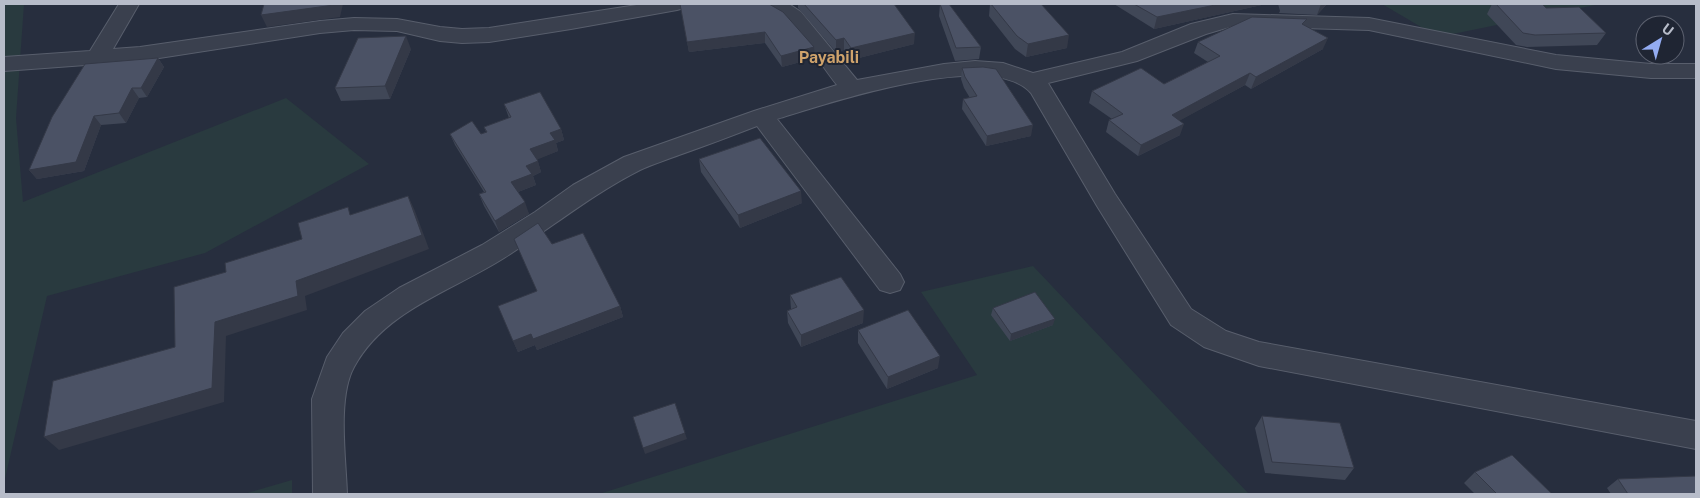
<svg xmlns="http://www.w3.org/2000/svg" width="1700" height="498" font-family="'Public Sans',sans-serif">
  <rect width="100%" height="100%" fill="#272e3e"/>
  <path fill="#293a3f" d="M4,4H24L16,118L23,202L286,98L369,164L205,253L47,296L4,483Z
    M1382,4H1600L1438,37Z
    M1033,266L1249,494H599L977,375L921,292Z
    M292,480V494H244Z"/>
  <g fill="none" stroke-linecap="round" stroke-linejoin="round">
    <g stroke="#585e6c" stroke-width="2">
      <path id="minor" d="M119,4H139L113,49L140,47L320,21L354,18L397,19L440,27L462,29L489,28L643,4H687L684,8L677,10L571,29L489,42L462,43L440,41L397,31L354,30L320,33L140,61L4,71V57L90,51Z
        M760,4H789L801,12L857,80L944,64L975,61L1003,63L1033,73L1122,52L1191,24L1233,14L1369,18L1556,55L1651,64H1696V78H1651L1556,69L1369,30L1233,26L1206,34L1137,61L1048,83L1115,194L1191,309L1226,331L1259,342L1696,421V449L1259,366L1204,347L1171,325L1097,206L1031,93C992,48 828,103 777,119L900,274L904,282L900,290L890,293L880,290L757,126C731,136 705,146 679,155C666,160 653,164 640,170C592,194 550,229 504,258C452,291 385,310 354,367C337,398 346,459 347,494H313L312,399L327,357L343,333L365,311L399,288L482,245L535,212L573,185L624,157L754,111L837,85C817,60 794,18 763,8Z"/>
    </g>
    <use href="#minor" fill="#3a404e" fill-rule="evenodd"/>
  </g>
  <path fill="#404757" d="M680,4H769L815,58L782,67L765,43L689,52Z
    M798,4H894L914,44L851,60L844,50L836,52L798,8Z
    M940,4L981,47L979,59L955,61L939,16Z
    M990,4L1067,48L1026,57L1015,49L989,16Z
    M1114,4H1266L1154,29Z
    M1278,4H1327L1317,15L1279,13L1280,11Z
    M1492,4H1542L1546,8L1606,33L1597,45L1527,47L1516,45L1487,14Z
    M1305,25L1323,49L1251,89L1245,85L1180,120V135L1138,156L1106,132L1109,120L1112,119L1089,103L1092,91L1164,84L1208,62L1194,53L1198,42Z
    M411,49L390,99L341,101L335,88Z
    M158,58L164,67L147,97L139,98L126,123L101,125L84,171L37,179L29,170Z
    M962,68L1031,136L986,146L962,109L963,99L970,98L964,88L961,79Z
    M504,104L561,129L564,140L556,143L558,151L537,159L541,172L533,176L536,185L518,192L529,214L499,232L484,206L479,194L484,192L455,145L450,134H481L486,132L484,127L509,118Z
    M699,159L802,203L740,228L701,172Z
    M514,239L552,244L620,306L623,317L537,350L535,345L518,352L498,306L537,291Z
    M790,295L863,323L801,347L788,323L787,311L791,309Z
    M993,308L1053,325L1010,341L991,315Z
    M858,330L938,368L887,389L858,343Z
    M1262,416L1354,468L1345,480L1265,473L1255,428Z
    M1475,472L1552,494H1475L1464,483Z
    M1618,479L1696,494H1611L1607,488Z"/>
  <path fill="#343947" d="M334,4H343L340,17L267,27L261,15Z
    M1220,4H1266L1154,29L1157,17Z
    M1321,4H1327L1317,15Z
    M765,32V43L689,52L687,42Z
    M915,33L914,44L851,60V48Z
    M1069,35L1067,48L1026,57L1028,44Z
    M406,36L411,49L390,99L385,86Z
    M844,38V50L836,52V40Z
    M1328,38L1323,49L1251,89L1256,77Z
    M814,47L815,58L782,67L781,56Z
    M158,58L164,67L147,97L141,88Z
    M1250,73L1245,85L1168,127L1172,115Z
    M132,88L139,98L126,123L119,113Z
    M94,116L101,125L84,171L37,179L29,170Z
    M1184,124L1180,135L1138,156L1141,145Z
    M1033,125L1031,136L986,146L987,136Z
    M561,129L564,140L556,143L558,151L534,161L530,149L550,133Z
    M538,161L541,172L533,176L536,185L515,193L511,182L526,166Z
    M801,191L802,203L740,228L738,215Z
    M408,196L415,211L429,249L305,296L307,310L226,336L224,402L59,450L44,437L215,322L296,281Z
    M525,202L529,214L499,232L495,221Z
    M620,306L623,317L537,350L535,345L518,352L513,341L531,334Z
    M864,310L863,323L801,347V335Z
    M1055,319L1053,325L1010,341L1011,334Z
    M940,356L938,368L887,389L888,377Z
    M685,433L687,439L645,454L643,448Z"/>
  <path fill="#4b5265" stroke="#343947" d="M264,4H334V5L261,15Z
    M680,4H769L783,12L814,47L781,56L765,32L687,42Z
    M804,4H894L915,33L851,48L844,38L836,40Z
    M940,4H949L981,47L956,48Z
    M991,4H1041L1069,35L1028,44L1017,36Z
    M1134,4H1220L1157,17Z
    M1496,4H1542L1546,8L1579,7L1606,33L1535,35L1523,33Z
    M1252,17L1307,19L1302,24L1328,38L1256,77L1250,73L1172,115L1184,124L1141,145L1109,120L1123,114L1092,91L1141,68L1164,84L1220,56L1198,42Z
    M406,36L385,86L335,88L358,38Z
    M158,58L141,88H132L119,113L94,116L76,162L29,170L52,117L85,64Z
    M983,67L996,69L1033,125L987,136L963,99L977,96L965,77L962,68Z
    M540,92L561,129L550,133L555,140L530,149L538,161L526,166L532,174L511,182L525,202L495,221L479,194L486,192L450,134L472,121L481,134L487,132L484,127L511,117L504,104Z
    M760,138L801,191L738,215L699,159Z
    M408,196L422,235L296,281L298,296L215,322L212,388L44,437L53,381L175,347L174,287L226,272L225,263L302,239L298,223L348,207L350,215Z
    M538,223L552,244L583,233L620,306L533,339L531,334L513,341L498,306L537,291L514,239Z
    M841,277L864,310L801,335L787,311L797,307L790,295Z
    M1035,292L1055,319L1011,334L993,308Z
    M908,310L940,356L888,377L858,330Z
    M675,403L685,433L643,448L633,417Z
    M1262,416L1340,423L1354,468L1272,462Z
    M1512,455L1552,494H1497L1475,472Z
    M1696,476V494H1628L1618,479Z"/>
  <g text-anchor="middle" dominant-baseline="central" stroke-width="4" stroke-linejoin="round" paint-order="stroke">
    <g font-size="16" font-weight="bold" fill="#cfa36c" stroke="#1f2533">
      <text x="829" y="57">Payabili</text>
    </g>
  </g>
  <rect width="1700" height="498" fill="none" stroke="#b7bcc9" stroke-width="10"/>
  <g transform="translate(1660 40) rotate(37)"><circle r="24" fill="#1f2533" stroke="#5c616f"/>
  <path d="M0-4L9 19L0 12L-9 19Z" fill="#93acf2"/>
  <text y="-8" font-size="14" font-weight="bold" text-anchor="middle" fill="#b7bcc9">U</text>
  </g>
</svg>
